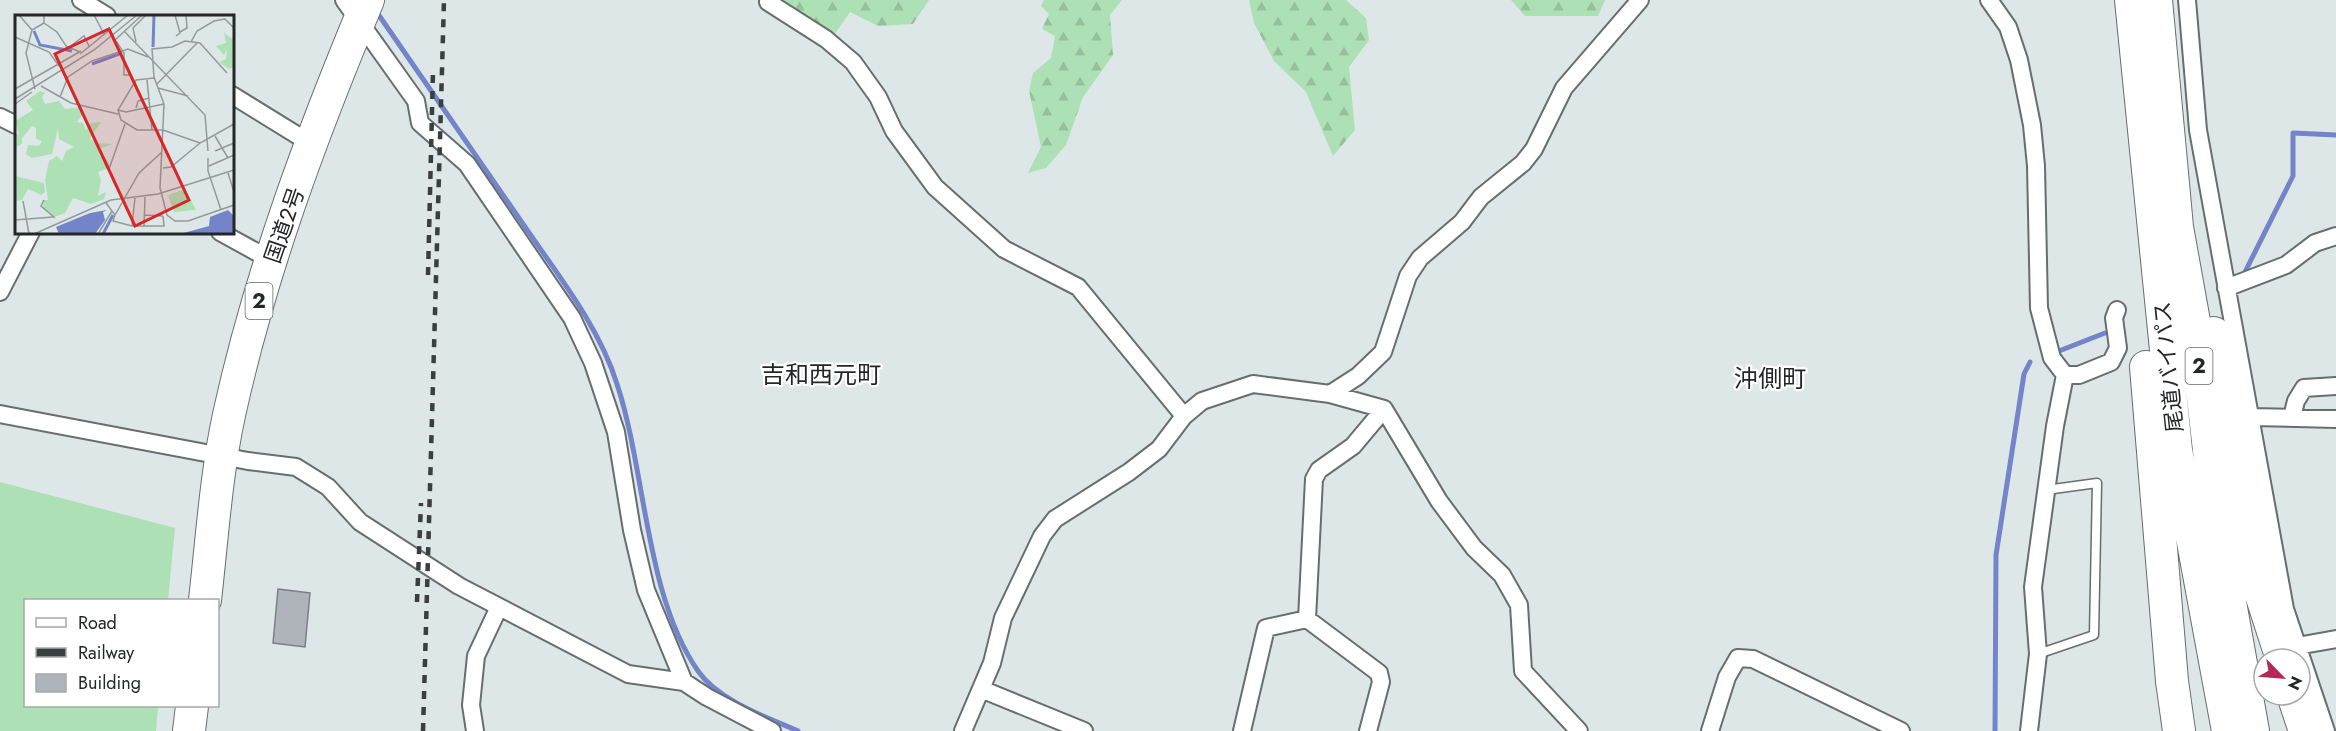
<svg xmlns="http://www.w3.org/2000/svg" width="2336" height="731" font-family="Jost,'Noto Sans JP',sans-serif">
  <defs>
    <pattern id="forest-firs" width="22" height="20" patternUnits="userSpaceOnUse" patternTransform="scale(1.5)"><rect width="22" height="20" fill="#aee0b5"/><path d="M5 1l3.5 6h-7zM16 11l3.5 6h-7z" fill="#96c09c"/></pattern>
  </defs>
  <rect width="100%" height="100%" fill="#dde7e8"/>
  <path fill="url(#forest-firs)" d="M783,0H929L913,24L878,26L850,12L834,35L821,26L781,12Z
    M1044,0H1122L1110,15L1113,55L1083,97L1066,145L1046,168L1028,173L1041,147L1029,91L1033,73L1051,58L1055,36L1042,29L1049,14L1041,6Z
    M1249,0H1346L1366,18L1369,40L1349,67L1355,130L1333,156L1306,92L1274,61L1254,23Z
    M1511,0H1605L1598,16H1525Z"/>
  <path fill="#aee0b5" d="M0,482L175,528L168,600H26V706H158L156,731H0Z"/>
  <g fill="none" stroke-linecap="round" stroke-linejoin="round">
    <path stroke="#7484c8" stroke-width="5" d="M376,11C425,82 474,153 523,224C557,274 599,326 617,384C646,472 645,595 698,671C719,701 766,717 798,731
      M2244,274L2293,176V133L2336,135
      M2059,351L2105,333
      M1995,731L1996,555L2024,374L2030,362"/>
  </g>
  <path fill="#aeb4ba" stroke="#7a8085" stroke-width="1.5" d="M278,589L310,593L305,647L273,643Z"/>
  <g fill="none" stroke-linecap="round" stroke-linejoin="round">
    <g stroke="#666e70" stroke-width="11">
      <path id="lane" d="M2038,654L2094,635L2097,483L2046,490"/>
    </g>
    <g stroke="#666e70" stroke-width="20">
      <path id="street" d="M81,0L107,16
        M344,0L416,101L420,123L467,164L572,318L593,363L616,432L632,530L646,590L684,682
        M1989,0L2008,27L2019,60L2032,125L2036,166L2039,308L2052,358L2065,375L2055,426L2033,587L2038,654L2029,731
        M2187,0L2198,130L2285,609L2326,731
        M768,2L826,39L853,62L878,97L894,131L935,187L1004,249L1078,287L1184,416
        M232,95L313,145
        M0,117L16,125
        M220,232L271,260
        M2226,288L2286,265L2315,243L2336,236
        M0,292L31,232
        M2065,375H2079L2111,362L2118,348L2114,318L2117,310
        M1330,394L1358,376L1383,352L1408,276L1420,258L1462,222L1481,197L1523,163L1534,149L1564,88L1640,0
        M0,414L248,461L296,467L328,487L360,522L459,586L628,674L684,682L707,697L772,731
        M2251,417L2336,419
        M2292,417L2296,401L2304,388L2336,386
        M1307,619L1314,479L1319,470L1353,446L1384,409
        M2297,646L2336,639
        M981,689L1084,731
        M475,731L471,705L476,656L499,607
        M963,731L992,663L1003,618L1042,536L1055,519L1129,472L1159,449L1184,416L1202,401L1253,384L1330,394L1384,409L1439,501L1474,548L1502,575L1519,605L1523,671L1579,731
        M1242,731L1266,628L1307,619L1379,673L1381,682L1368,731
        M1710,731L1727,677L1738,658L1753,659L1901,731"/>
    </g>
    <g stroke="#666e70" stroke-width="34">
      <path id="highway" d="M2131,0L2176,450L2228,731
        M2156,0L2177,227L2195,327L2220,546L2253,731
        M2214,333L2258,585L2282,659
        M2146,367L2172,681L2179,731
        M205,600C212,539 216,475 229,415C260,273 312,134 368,0
        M2293,695L2305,731
        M189,731L192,706"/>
    </g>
    <use href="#lane" stroke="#fff" stroke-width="8"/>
    <use href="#street" stroke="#fff" stroke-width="16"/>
    <use href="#highway" stroke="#fff" stroke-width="32"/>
    <path stroke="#3a3e3f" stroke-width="4.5" stroke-dasharray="8 8" stroke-linecap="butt" d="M428,275L433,71
      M417,602L421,503
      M423,731L444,0"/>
  </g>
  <g text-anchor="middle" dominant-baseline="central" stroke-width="4.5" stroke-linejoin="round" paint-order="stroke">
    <g fill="#fff" stroke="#666868" stroke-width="1.5">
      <rect x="245.5" y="283" width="27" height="36" rx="4.5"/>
      <rect x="2185.5" y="348" width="27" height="36" rx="4.5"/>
    </g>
    <g font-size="21" font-weight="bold" fill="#242728">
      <text x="259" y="301">2</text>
      <text x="2199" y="366">2</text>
    </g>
    <g font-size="22" fill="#242728" stroke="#fff">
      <text transform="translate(284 225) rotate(-71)">国道2号</text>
      <text transform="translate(2168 367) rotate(-96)">尾道バイパス</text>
    </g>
    <g font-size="24" fill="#242728" stroke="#fff">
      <text x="821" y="374">吉和西元町</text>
      <text x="1770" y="378">沖側町</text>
    </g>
  </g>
  <g transform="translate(15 15)">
    <rect width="219" height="219" fill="#dde7e8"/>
    <path d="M209,18L219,25V66L218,52L214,54L204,47L211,44L212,34L209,40L201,31L211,28ZM25,76L30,78L27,82L30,89L44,86L50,94L67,92L69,98L62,107L68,108L71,115L76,108L86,107L75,123L80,128L98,129L83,134L94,148V153L83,157L86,165L83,181L91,177L89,184L76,189L58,183L50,198L39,202L28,193L29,185H33L30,165L34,146L42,141L47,146L51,136L59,132L44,124L43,113L37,139L17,143L11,139L13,130L24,131L27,126L21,124V113L17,111L7,123V129L0,132V118L4,120L0,106L18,95L11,86ZM0,161L29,168L30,177L26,180L13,174L7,185L1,186Z" fill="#aee0b5"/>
    <path d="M170,174L181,195L159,197L153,180Z" fill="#aee0b5"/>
    <path d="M92,195L88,197L90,205L80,219H44L41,212L75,198ZM213,195L219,201V219H165L194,211L195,202Z" fill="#7484c8"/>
    <path fill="none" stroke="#7484c8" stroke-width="3" d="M19,16L25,30L57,36M138,32L139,0M77,49L107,38M88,219L98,200"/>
    <path fill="none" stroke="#939a9b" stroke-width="1.5" d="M4,0L17,15L11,38L20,74M79,0L89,19M160,0L165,18L161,21M29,8L42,17L51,31L65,37M17,15L29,8V0M109,16L190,100L193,136M165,17L172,13L171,0M0,22L34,37L44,51M100,25L127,0M101,26L109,38V60H116M121,27L118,13L131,0M176,27L182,16L199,6L210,4L219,13M57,30L69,21L74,31M65,39L113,0M212,58L185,28L170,26L157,32L137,34L139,62L149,89L145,173L152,200L160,206H173L219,190M139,63L121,65L103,95L106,105L122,115H148L185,128M132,65L137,115M141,70L182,28M26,71L56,88L103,99M143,73L173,81M0,74L66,36M45,82L53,62L77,46L113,34L133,42M0,84L79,35L122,0M0,89L17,77M121,93L123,86L134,83M103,95L111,97L149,89M200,121L213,143M200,136L219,128M193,143V156L206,195M194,151L219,140M148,153L156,152L185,128L219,109M94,154L110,109M213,158L219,177M29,185L26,191L40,203M8,186L14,219M91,188L100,200L98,206L117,211H149L148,201M100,200L124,158L147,137M129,200L148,201M0,205L38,202M117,211L120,183M129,212L130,182M19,219L96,185L143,179L219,155M83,219L97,196"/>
    <path fill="#d62828" fill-opacity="0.15" stroke="#d62828" stroke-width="3" d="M94,14L174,185L120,211L40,39Z"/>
    <rect width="219" height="219" fill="none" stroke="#242728" stroke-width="3"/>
  </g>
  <rect x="24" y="599" width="195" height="108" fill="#ffffff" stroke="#a7a9a9" stroke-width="1.5"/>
  <rect x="36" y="618" width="30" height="9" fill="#ffffff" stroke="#a7a9a9" stroke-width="1.5"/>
  <text x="78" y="629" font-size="18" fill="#242728">Road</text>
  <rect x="36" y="648" width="30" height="9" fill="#3a3e3f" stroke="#a7a9a9" stroke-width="1.5"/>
  <text x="78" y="659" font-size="18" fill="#242728">Railway</text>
  <rect x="36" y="674" width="30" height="18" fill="#aeb4ba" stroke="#a7a9a9" stroke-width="1.5"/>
  <text x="78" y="689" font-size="18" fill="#242728">Building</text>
  <g transform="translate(2282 677) rotate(115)"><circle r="28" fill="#ffffff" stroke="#a7a9a9" stroke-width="1.5"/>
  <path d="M0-4.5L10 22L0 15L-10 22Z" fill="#b62756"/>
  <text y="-9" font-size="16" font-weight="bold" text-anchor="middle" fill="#242728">N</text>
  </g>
</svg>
